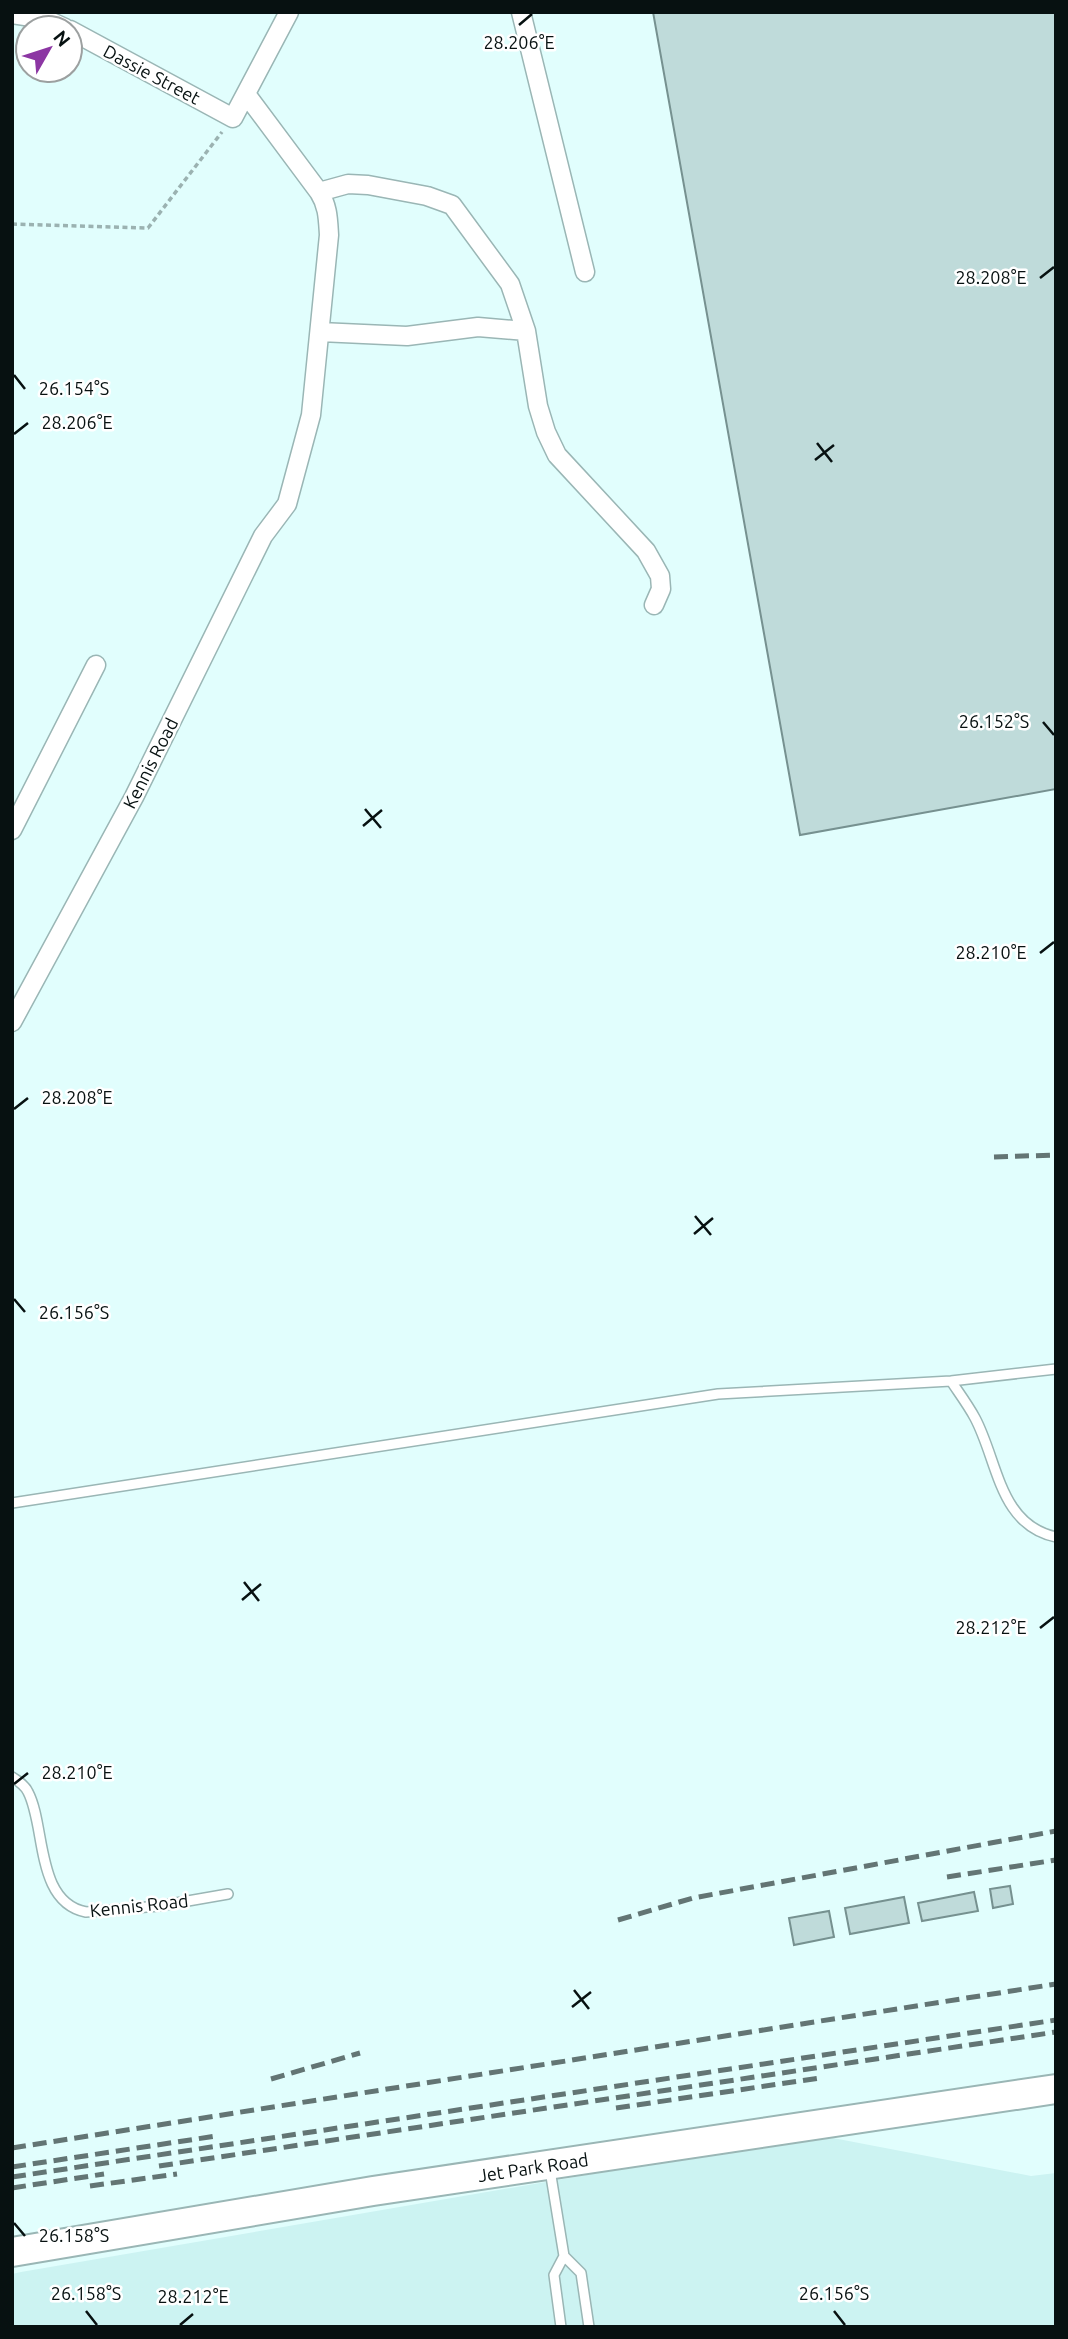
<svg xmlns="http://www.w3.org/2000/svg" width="1068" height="2339" font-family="Ubuntu,sans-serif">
  <rect width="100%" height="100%" fill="#e1fefd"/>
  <path fill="#ccf3f2" d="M833,2138L1031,2176L1056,2173V2327H12V2274L21,2272L598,2173Z"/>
  <path fill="#bfdbda" stroke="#769190" stroke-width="2" d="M653,12H1056V789L800,835Z
    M1010,1886L1013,1904L993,1908L990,1889Z
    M974,1892L978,1911L922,1921L918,1903Z
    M904,1897L909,1923L850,1934L845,1908Z
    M829,1911L834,1937L794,1945L789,1918Z"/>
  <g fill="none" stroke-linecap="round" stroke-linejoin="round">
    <g stroke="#9ab6b5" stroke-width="12">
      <path id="lane" d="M951,1381C959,1393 968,1405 975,1418C998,1461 999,1525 1056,1537
        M12,1503L718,1394L951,1381L1056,1369
        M12,1777C18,1781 25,1785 28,1792C46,1826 35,1902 86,1912L159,1906L228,1894
        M550,2170L564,2256L554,2275L561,2327
        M564,2256L581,2273L589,2327"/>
    </g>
    <g stroke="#9ab6b5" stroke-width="21">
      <path id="street" d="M521,12L585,272
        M12,14L45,19L65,28
        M70,30L233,118L289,12
        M319,192L348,184L368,185L427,196L452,205L510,284L526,331L538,406L546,432L557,455L646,551L660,576L661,589L654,605
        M320,332L407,336L478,327L526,331
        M12,830L96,665
        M12,1022L134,797L263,536L287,504L311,415L329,235C328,219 328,206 319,192L246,94"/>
    </g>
    <g stroke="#9ab6b5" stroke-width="32">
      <g id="primary">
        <path id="s1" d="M12,2252L373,2191L1056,2089"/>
      </g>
    </g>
    <path stroke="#9bb2b1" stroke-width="3.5" stroke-dasharray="5 3.5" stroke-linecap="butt" d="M12,224L148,228L222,132"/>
    <use href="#lane" stroke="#fff" stroke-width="9"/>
    <use href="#street" stroke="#fff" stroke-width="18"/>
    <use href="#primary" stroke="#fff" stroke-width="28"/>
    <path stroke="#637574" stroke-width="5" stroke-dasharray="14 7" stroke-linecap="butt" d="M994,1157L1056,1155
      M947,1877L1056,1860
      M618,1920L693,1898L1056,1831
      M271,2079L360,2053
      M616,2108L820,2078
      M12,2148L1056,1984
      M159,2166L1056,2032
      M12,2167L216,2136
      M12,2177L1056,2020
      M90,2186L177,2174
      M12,2188L104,2174"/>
  </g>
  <path fill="none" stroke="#071111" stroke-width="2.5" d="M519,25L532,14M1040,278L1054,267M14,375L25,389M14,434L28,423M817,443L832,462M815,460L834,445M1043,722L1054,735M365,809L381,828M363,826L382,810M1040,953L1054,942M14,1109L28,1098M695,1216L711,1235M694,1234L713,1218M14,1299L25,1312M244,1582L259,1601M242,1600L261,1584M1040,1628L1054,1617M14,1784L28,1773M574,1990L589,2009M572,2007L591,1992M14,2223L25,2236M86,2311L97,2325M834,2311L845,2325M180,2325L193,2314"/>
  <g text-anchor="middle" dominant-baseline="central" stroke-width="5" stroke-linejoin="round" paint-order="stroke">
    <g font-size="18" fill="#071111" stroke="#fff">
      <text transform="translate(152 74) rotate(28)">Dassie Street</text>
      <text transform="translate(150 763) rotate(-63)">Kennis Road</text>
      <text transform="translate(139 1905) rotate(-6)">Kennis Road</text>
      <text stroke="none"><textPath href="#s1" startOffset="528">Jet Park Road</textPath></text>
    </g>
  </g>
  <g font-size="18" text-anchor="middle" fill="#071111" stroke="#fff" stroke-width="5" stroke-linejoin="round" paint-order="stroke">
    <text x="519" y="49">28.206°E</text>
    <text x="991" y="284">28.208°E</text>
    <text x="74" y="395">26.154°S</text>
    <text x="77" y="429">28.206°E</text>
    <text x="994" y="728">26.152°S</text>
    <text x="991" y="959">28.210°E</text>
    <text x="77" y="1104">28.208°E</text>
    <text x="74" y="1319">26.156°S</text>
    <text x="991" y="1634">28.212°E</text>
    <text x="77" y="1779">28.210°E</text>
    <text x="74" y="2242">26.158°S</text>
    <text x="86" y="2300">26.158°S</text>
    <text x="834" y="2300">26.156°S</text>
    <text x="193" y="2303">28.212°E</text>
  </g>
  <rect width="1068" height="2339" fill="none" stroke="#071111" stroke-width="28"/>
  <g transform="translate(49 49) rotate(51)"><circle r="33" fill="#ffffff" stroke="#9ca0a0" stroke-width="2"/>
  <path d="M0-5L12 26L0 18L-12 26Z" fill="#8c36a3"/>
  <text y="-10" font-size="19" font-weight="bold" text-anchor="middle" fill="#071111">N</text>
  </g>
</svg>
